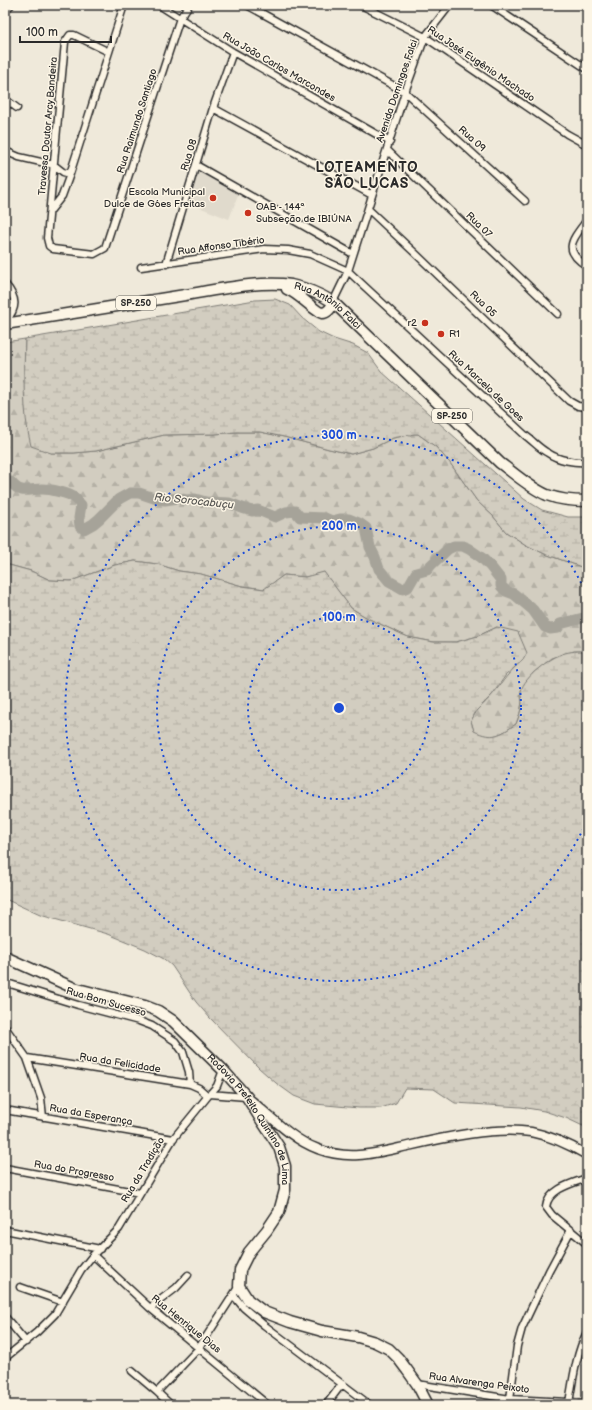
<svg xmlns="http://www.w3.org/2000/svg" width="592" height="1410" font-family="'Balsamiq Sans',sans-serif">
  <defs>
    <pattern id="forest-firs" width="22" height="20" patternUnits="userSpaceOnUse"><rect width="22" height="20" fill="#d2cdc0"/><path d="M5 1l3.5 6h-7zM16 11l3.5 6h-7z" fill="#b4b0a5"/></pattern>
    <pattern id="wetland-marsh" width="20" height="14" patternUnits="userSpaceOnUse"><rect width="20" height="14" fill="#d2cdc0"/><path d="M1 5h8M5 5V1M11 12h8M15 12V8" fill="none" stroke="#b4b0a5"/></pattern>
  </defs>
  <rect width="100%" height="100%" fill="#efe9da"/>
  <filter id="ink" filterUnits="userSpaceOnUse"><feTurbulence type="fractalNoise" baseFrequency=".025" numOctaves="2"/><feDisplacementMap in="SourceGraphic" scale="8" xChannelSelector="R" yChannelSelector="G"/><feConvolveMatrix kernelMatrix="1 2 1 2 8 2 1 2 1" color-interpolation-filters="sRGB"/></filter>
  <g filter="url(#ink)">
    <path fill="#e0dacc" d="M200,171L239,193L229,219L186,202L195,176Z"/>
    <path fill="url(#forest-firs)" stroke="#7e7c76" d="M25,339L24,382L51,453H74L96,451L164,435L215,434L237,432H260L284,437L329,449L351,454L373,448L393,438L414,434H418L436,447L450,463L477,501L493,516L506,532L526,545L545,554L587,569V651H574L552,658L533,673L521,691L522,702L520,713L516,724C500,735 493,740 474,732L471,721C478,707 484,705 493,694C503,682 510,670 523,660L497,627L478,636L456,642H434L408,637L369,619L351,608L324,573L305,577L284,575L265,589L242,586L201,574L179,571L157,564L135,561L115,565L71,581L50,580L31,571L9,565H5V342Z"/>
    <path fill="url(#wetland-marsh)" stroke="#7e7c76" d="M275,299L290,305L302,318L319,332L334,339L353,345L368,353L381,371L524,499L542,510L568,517H587V569L545,554L526,545L506,532L493,516L477,501L450,463L436,447L418,434H414L393,438L373,448L351,454L329,449L284,437L260,432H237L215,434L164,435L96,451L74,453H51L31,446C22,410 24,375 25,339L255,300Z
      M135,561L157,564L179,571L201,574L242,586L264,589L284,575L305,577L324,572L351,608L369,619L408,637L434,642H456L478,636L497,627L518,632L527,653L523,660L506,675L492,695L476,711L471,721L474,731C493,740 500,735 516,724C519,717 521,711 522,703C522,699 520,695 521,691C524,677 550,658 562,654C570,651 579,651 587,651V1128L566,1118L544,1111L521,1107L455,1103L434,1089L405,1088L396,1103L381,1108H359L315,1104L294,1096L276,1083L259,1068L210,1018L196,1002L172,966L164,959L145,949L108,934L40,915L5,899V565H9L31,571L50,580L71,581L115,565Z"/>
    <g fill="none" stroke-linecap="round" stroke-linejoin="round">
      <path stroke="#a6a399" stroke-width="11" d="M5,483L11,482C21,495 28,489 42,489C50,489 69,493 75,498C77,500 79,503 81,505L79,518L80,526L84,529L93,524L99,519L119,499L130,493H139L157,499L165,500L178,498L187,500L195,499L206,502L229,503L245,509L252,511L258,510L275,517L286,512L295,511L300,517L325,518L332,521L340,519H349L359,523L366,528L370,547L375,557L379,569L389,581L403,589L408,587L416,573L427,570L431,565L448,549L454,546H463L469,549L482,558L490,566L501,580V586L506,591L514,594L533,610L545,627L550,629L558,628L560,624L587,617"/>
      <g stroke="#2b2b2b" stroke-width="9">
        <path id="minor" d="M159,5L233,52L390,142
          M247,5L405,92L525,201
          M361,5L425,37L567,134L587,145
          M491,5L587,69
          M109,52L74,35H70L65,42L47,238L49,246L53,249L94,254L105,248L180,18L189,5
          M5,99L17,108
          M213,108L372,195
          M387,150L558,314
          M5,151L19,157L54,165L63,172L70,174
          M196,165L353,254
          M368,209L416,254L569,401L578,406L587,407
          M51,210L62,196L70,174L124,5
          M587,220C573,239 561,250 587,266
          M166,264L213,108L233,52
          M141,267L264,249L288,250L310,254L348,271L526,436C533,441 540,449 548,453C558,460 575,463 587,462
          M5,284C17,298 18,308 5,322
          M333,302L348,271L405,92L425,37L450,5
          M7,983L78,1005L139,1021L152,1026L175,1041L183,1052L189,1072L190,1084
          M5,1027L27,1058L41,1098L43,1117
          M27,1058L190,1084L199,1088L208,1096
          M210,1094L246,1097
          M5,1110L173,1139
          M5,1168L140,1193
          M587,1178C573,1183 548,1189 546,1207L552,1215L587,1244
          M5,1230L100,1249
          M93,1255L150,1308L268,1405
          M20,1287L63,1302
          M234,1296L244,1308L264,1325L370,1405
          M150,1308L176,1288L188,1275
          M5,1317L26,1342
          M5,1358L37,1332L55,1314L81,1270L93,1255L119,1229L173,1139L208,1096L217,1086L223,1070
          M132,1371L157,1392L171,1405
          M417,1384L510,1399L587,1403
          M157,1392L199,1348L239,1286
          M510,1399L517,1346L522,1328L549,1271L571,1230
          M569,1403C573,1379 576,1354 587,1332
          M326,1405L342,1384"/>
      </g>
      <g stroke="#2b2b2b" stroke-width="11">
        <path id="tertiary" d="M252,1101C272,1118 293,1140 318,1149C350,1161 376,1153 408,1146C442,1138 496,1126 531,1132C551,1136 570,1145 587,1155"/>
      </g>
      <g stroke="#2b2b2b" stroke-width="12">
        <path id="secondary" d="M5,8L9,5"/>
      </g>
      <g stroke="#2b2b2b" stroke-width="13">
        <g id="primary">
          <path d="M287,289C299,293 315,312 322,313C328,313 332,307 333,302"/>
          <path id="s1" d="M5,324C65,314 125,305 185,295C215,290 262,280 291,285C306,288 320,294 333,302L500,463C515,474 530,488 547,495C560,500 573,501 587,501"/>
          <path id="s2" d="M5,957L74,988L145,1006L158,1011L173,1021L223,1070L247,1097L262,1121L279,1147L285,1166V1190L279,1212L267,1230L249,1252L240,1270L239,1286L248,1300L264,1312L290,1322L322,1331L358,1337L375,1342L389,1349L398,1358L407,1370L417,1384L428,1405"/>
        </g>
      </g>
      <use href="#minor" stroke="#fcf5e5" stroke-width="6"/>
      <use href="#tertiary" stroke="#fcf5e5" stroke-width="8"/>
      <use href="#secondary" stroke="#fcf5e5" stroke-width="9"/>
      <use href="#primary" stroke="#fcf5e5" stroke-width="10"/>
    </g>
  </g>
  <g fill="none" stroke="#1d4ed8" stroke-width="2" stroke-dasharray="2 4">
    <circle cx="339" cy="708" r="91"/>
    <circle cx="339" cy="708" r="182"/>
    <path d="M586 823A273 273 0 1 1 586 593"/>
  </g>
  <g fill="#c8321e" stroke="#fcf5e5" stroke-width="1.5">
    <circle cx="213" cy="198" r="4"/>
    <circle cx="248" cy="213" r="4"/>
    <circle cx="425" cy="323" r="4"/>
    <circle cx="441" cy="334" r="4"/>
  </g>
  <g text-anchor="middle" dominant-baseline="central" stroke-width="3" stroke-linejoin="round" paint-order="stroke">
    <g fill="#fcf5e5" stroke="#6a6863" stroke-width="1">
      <rect x="116" y="296" width="40" height="14" rx="3"/>
      <rect x="432" y="409" width="40" height="14" rx="3"/>
    </g>
    <g font-size="9" font-weight="bold" fill="#2b2b2b">
      <text x="136" y="303">SP-250</text>
      <text x="452" y="416">SP-250</text>
    </g>
    <g font-size="10" fill="#2b2b2b" stroke="#fcf5e5">
      <text transform="translate(481 64) rotate(34)">Rua José Eugênio Machado</text>
      <text transform="translate(279 67) rotate(30)">Rua João Carlos Marcondes</text>
      <text transform="translate(397 91) rotate(-71)">Avenida Domingos Falci</text>
      <text transform="translate(137 121) rotate(-72)">Rua Raimundo Santiago</text>
      <text transform="translate(48 126) rotate(-85)">Travessa Doutor Arcy Bandeira</text>
      <text transform="translate(472 139) rotate(42)">Rua 09</text>
      <text transform="translate(189 155) rotate(-73)">Rua 08</text>
      <text transform="translate(479 225) rotate(44)">Rua 07</text>
      <text transform="translate(221 246) rotate(-8)">Rua Affonso Tibério</text>
      <text transform="translate(483 304) rotate(44)">Rua 05</text>
      <text stroke="none"><textPath href="#s1" startOffset="332">Rua Antônio Falci</textPath></text>
      <text transform="translate(486 386) rotate(43)">Rua Marcelo de Goes</text>
      <text transform="translate(106 1002) rotate(16)">Rua Bom Sucesso</text>
      <text transform="translate(120 1063) rotate(9)">Rua da Felicidade</text>
      <text transform="translate(91 1115) rotate(10)">Rua da Esperança</text>
      <text stroke="none"><textPath href="#s2" startOffset="308">Rodovia Prefeito Quintino de Lima</textPath></text>
      <text transform="translate(143 1170) rotate(-59)">Rua da Tradição</text>
      <text transform="translate(74 1171) rotate(10)">Rua do Progresso</text>
      <text transform="translate(186 1324) rotate(39)">Rua Henrique Dias</text>
      <text transform="translate(479 1383) rotate(8)">Rua Alvarenga Peixoto</text>
    </g>
    <g font-size="10" fill="#2b2b2b" stroke="#fcf5e5" text-anchor="end">
      <text x="205" y="192">Escola Municipal<tspan x="205" dy="12">Dulce de Góes Freitas</tspan></text>
      <text x="256" y="207" text-anchor="start">OAB - 144ª<tspan x="256" dy="12">Subseção de IBIÚNA</tspan></text>
      <text x="417" y="323">r2</text>
      <text x="449" y="334" text-anchor="start">R1</text>
    </g>
    <g font-size="11" font-style="italic" fill="#565552" stroke="#fcf5e5">
      <text transform="translate(194 501) rotate(6)">Rio Sorocabuçu</text>
    </g>
    <g font-size="14" font-weight="bold" letter-spacing="1" fill="#2b2b2b" stroke="#fcf5e5">
      <text x="367" y="167">LOTEAMENTO<tspan x="367" dy="16">SÃO LUCAS</tspan></text>
    </g>
  </g>
  <circle cx="339" cy="708" r="6" fill="#1d4ed8" stroke="#fcf5e5" stroke-width="2"/>
  <g font-size="12" text-anchor="middle" font-weight="bold" fill="#1d4ed8" stroke="#fcf5e5" stroke-width="3" stroke-linejoin="round" paint-order="stroke">
    <text x="339" y="439">300 m</text>
    <text x="339" y="530">200 m</text>
    <text x="339" y="621">100 m</text>
  </g>
  <rect width="592" height="1410" fill="none" stroke="#fcf5e5" stroke-width="20"/>
  <rect x="10" y="10" width="572" height="1390" fill="none" stroke="#2b2b2b" stroke-width="1.5" filter="url(#ink)"/>
  <path d="M20 36v6h91v-6" fill="none" stroke="#2b2b2b" stroke-width="2"/>
  <text x="26" y="36" font-size="12" fill="#2b2b2b" stroke="#fcf5e5" stroke-width="3" paint-order="stroke">100 m</text>
</svg>
